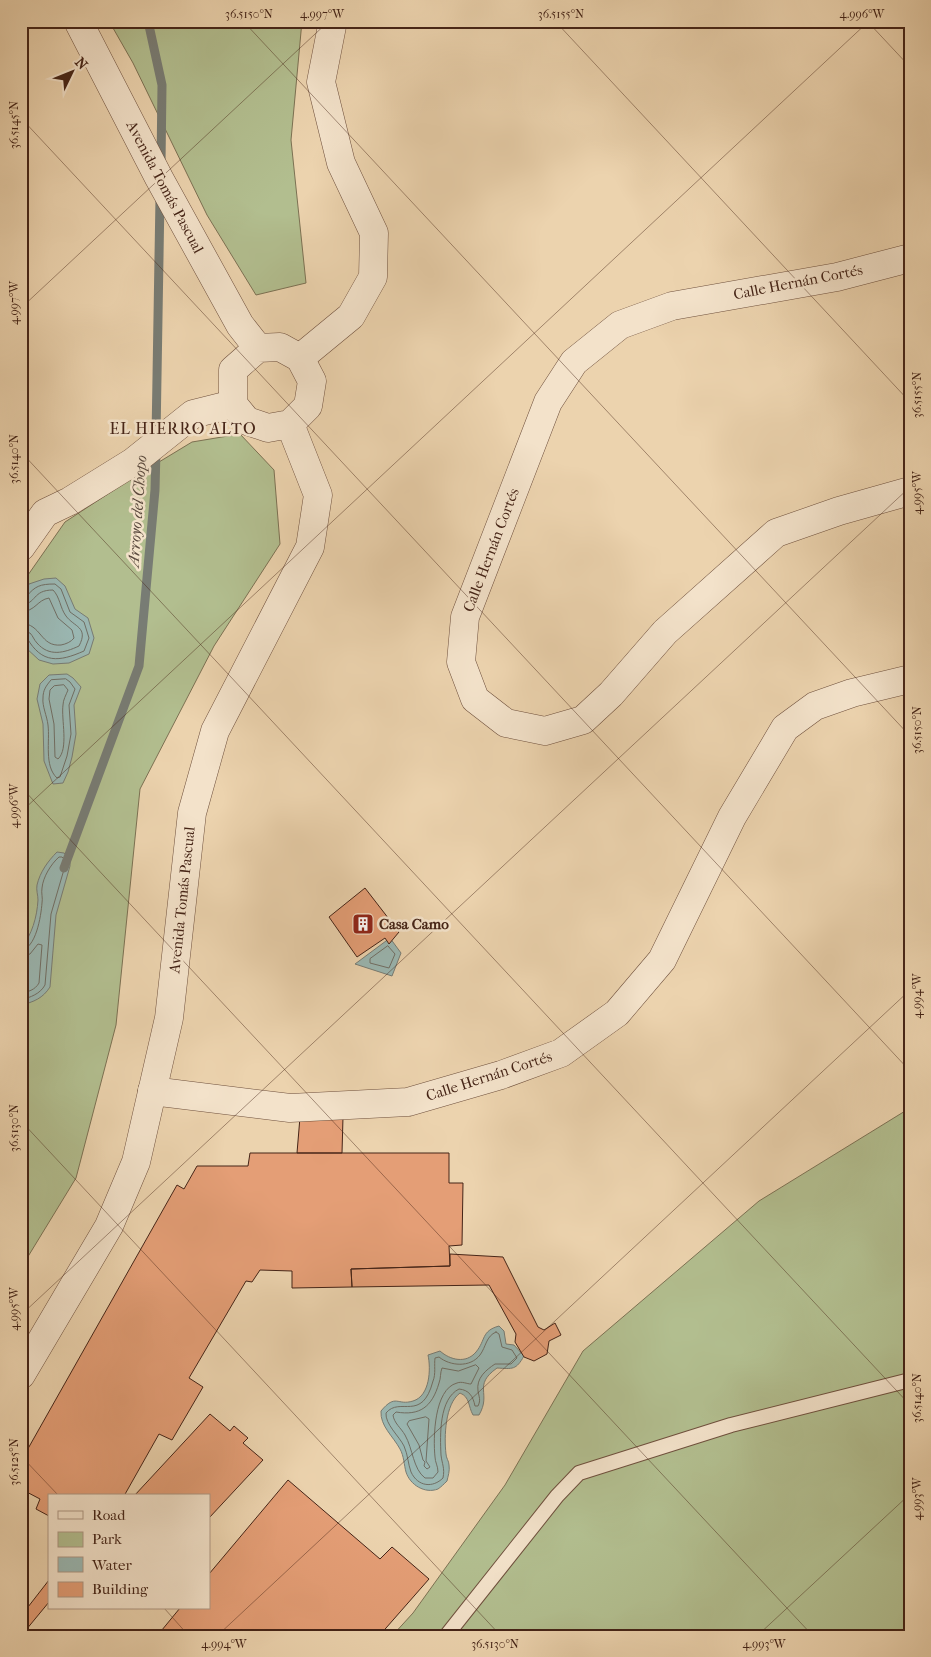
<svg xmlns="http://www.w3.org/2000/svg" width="931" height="1657" font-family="'IM FELL French Canon',serif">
  <rect width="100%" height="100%" fill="#ecd3ae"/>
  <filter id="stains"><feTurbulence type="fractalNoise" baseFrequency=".004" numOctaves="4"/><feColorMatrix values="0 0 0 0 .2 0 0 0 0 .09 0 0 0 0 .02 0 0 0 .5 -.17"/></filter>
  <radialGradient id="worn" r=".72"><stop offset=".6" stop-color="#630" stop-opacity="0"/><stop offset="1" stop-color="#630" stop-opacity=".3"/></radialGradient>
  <path fill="#b2be8f" stroke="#7c7153" d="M109,21H302L291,140L306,283L256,295L207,215L133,63Z
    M240,434L274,470L280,544L214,646L140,789L116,1025L76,1178L21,1268V585L65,522L126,482L192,442Z
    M910,1108V1636H392L413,1613L505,1485L583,1351L759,1201Z"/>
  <path fill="#9ab7b2" stroke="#787c74" d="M56,578L65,586L75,609L88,618L94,638L89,654L69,663L53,664L39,660L25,647L21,633V597L29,584L44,579Z
    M67,674L73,678L81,687L74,705L76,734L72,757L68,772L63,783L53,784L44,761L43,724L37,699L40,684L49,675Z
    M57,852L64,853L70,858V866L56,915L50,987C43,998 34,1002 21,1005V948C32,935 37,917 38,900C38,895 36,890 37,885C40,872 48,861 57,852Z
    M390,938L401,953L392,976L355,964Z
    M499,1326L504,1331L506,1344L514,1345L524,1356C516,1370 513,1369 497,1368C472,1386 492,1393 479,1415H473C468,1406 470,1397 460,1393C445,1404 444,1437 446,1454C446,1458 449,1461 449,1465C450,1471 448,1476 447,1481C444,1484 441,1487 438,1489C425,1494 410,1485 406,1472C404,1465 404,1456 400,1449C393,1436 380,1426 381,1411C396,1393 397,1406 413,1401C430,1396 431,1369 428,1355L440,1351C450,1360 466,1364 476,1352C486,1340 481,1331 499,1326Z"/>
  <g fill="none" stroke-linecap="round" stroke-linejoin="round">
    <path stroke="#706e64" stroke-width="1" d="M21,599L26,597C35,586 40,584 55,584L61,589L70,612L84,622L89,638L84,651C59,662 42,664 27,638L21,637
      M21,605C37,604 32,590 53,590C60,597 60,608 66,616C74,627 89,627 79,646C64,653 49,657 37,643C34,640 33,636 30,633L21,631
      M21,612C36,611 37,600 49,598L58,618L72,630L74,638C71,642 66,644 61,645C40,647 42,624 21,623
      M66,679L70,682L75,689L69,705L71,734L67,756L60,777L57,778C44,766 50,741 48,725C47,716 42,706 43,698C43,690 46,686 51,680Z
      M64,685L68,690C66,695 63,700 63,705C61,719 69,749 58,759L55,757L54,724L49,699L50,690L54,686Z
      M388,946L395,954L389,968L370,963V959Z
      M21,950C36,949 41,916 42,903C43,898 41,893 42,888C43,877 51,864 59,857H62L65,860V866L51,914L45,985C40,994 31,997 21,1000
      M21,957L30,954L38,944L42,945L39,983C35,990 28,992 21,993
      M496,1332L499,1334L502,1347L512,1350L517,1358L511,1364H495C486,1370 476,1378 478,1391C479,1397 481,1400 478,1406H475C473,1396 469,1390 459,1389C439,1399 440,1435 441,1455C442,1464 445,1468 443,1478C433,1488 418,1487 411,1472C408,1464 408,1455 404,1446C399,1436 385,1424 386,1413C400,1396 422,1423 433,1381C436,1374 434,1365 435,1358L439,1357C450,1366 470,1368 480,1355C486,1347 486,1336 496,1332Z
      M476,1365L479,1368L471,1384C467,1384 462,1381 457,1383C434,1389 433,1438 435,1457C435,1462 438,1466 438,1472L433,1478H425C413,1469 413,1449 405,1435C401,1428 394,1423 393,1415L396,1412C420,1416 432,1407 439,1383C441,1378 440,1373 442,1368L458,1371Z
      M426,1417L429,1419L426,1461L430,1467L427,1469L424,1466L425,1462L423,1460L419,1445L407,1424L409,1421Z"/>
    <path stroke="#787c74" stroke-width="9" d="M148,21L162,85L161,164
      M156,437L160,197
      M64,868L139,666L155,490L156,450"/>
  </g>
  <path fill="#e49e76" stroke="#452417" d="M365,888L399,932L389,944L385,938L357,957L329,917Z
    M300,1117H343L342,1153H297Z
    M250,1153H449V1183H463L462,1245L449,1246L450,1266L351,1269L352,1287L292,1288V1271L260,1270L252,1282L246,1281L189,1378L203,1387L172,1440L159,1434L124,1496H49V1516L36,1509L40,1499L21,1489V1461L177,1185L184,1189L197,1166H248Z
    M450,1254L503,1257L538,1327L544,1330L555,1323L561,1335L549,1341L547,1354L534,1361L524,1357L515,1342L516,1334L489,1285L352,1287L351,1269L450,1266Z
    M210,1414L230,1431L234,1426L248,1438L243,1443L263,1460L209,1518V1496H134Z
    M288,1480L380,1559L392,1547L429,1579L379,1636H157L180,1608H209V1574Z
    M49,1580V1602L21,1636V1616Z"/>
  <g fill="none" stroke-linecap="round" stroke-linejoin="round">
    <g stroke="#6f503d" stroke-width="16">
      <path id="service" d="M446,1636L557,1496L579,1473L731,1425L910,1380"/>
    </g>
    <g stroke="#6f503d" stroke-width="29">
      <path id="minor" d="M910,258L837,277L672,306L620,325L574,362L548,402L465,617L461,662L475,699L506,723L545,731L583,720L611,694L665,632L776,533L839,511L910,491
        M300,358L351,316L373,277L374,233L341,163L321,82L333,21
        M21,547L45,513L70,501L133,462L193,414L233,404
        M152,1091L290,1108L408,1102L501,1075L561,1053L617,1013L662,960L732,817L785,728L815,706L852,693L910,679"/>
    </g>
    <g stroke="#6f503d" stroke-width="29">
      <path id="tertiary" d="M78,21L159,178L240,325L258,348
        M280,347L300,358L312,381L308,406L290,424L268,428L247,421L233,404V370L258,348Z
        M21,1375L109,1226L136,1162L169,1018L192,813L215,731L310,547L318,495L290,424"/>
    </g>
    <use href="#service" stroke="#f3e2ca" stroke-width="14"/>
    <use href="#minor" stroke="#f3e2ca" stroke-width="28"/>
    <use href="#tertiary" stroke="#f3e2ca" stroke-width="28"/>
  </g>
  <path fill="none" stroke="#452417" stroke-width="1" stroke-opacity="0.45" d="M243,21L910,736M555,21L910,402M867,21L910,67M21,118L910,1071M21,308L329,21M21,452L910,1405M21,787L813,1636M21,812L869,21M21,1121L501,1636M21,1315L910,487M21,1456L59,1496M164,1608L189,1636M217,1636L910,990M757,1636L910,1494"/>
  <defs>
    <g id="building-square" transform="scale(1.125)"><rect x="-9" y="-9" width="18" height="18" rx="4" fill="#8f2418" stroke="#f3e2ca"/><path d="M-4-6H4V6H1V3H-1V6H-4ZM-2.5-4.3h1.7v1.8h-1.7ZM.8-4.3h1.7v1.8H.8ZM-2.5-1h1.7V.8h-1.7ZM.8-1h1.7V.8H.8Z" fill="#fff"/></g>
  </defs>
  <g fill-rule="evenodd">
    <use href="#building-square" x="363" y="924"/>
  </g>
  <g text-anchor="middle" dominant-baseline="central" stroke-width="5" stroke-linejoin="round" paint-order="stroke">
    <g font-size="15" fill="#452417" stroke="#f3e2ca">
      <text transform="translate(165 187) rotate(62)">Avenida Tomás Pascual</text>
      <text transform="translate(798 282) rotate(-11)">Calle Hernán Cortés</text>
      <text transform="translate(491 550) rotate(-69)">Calle Hernán Cortés</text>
      <text transform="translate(182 900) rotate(-84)">Avenida Tomás Pascual</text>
      <text transform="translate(489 1076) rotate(-18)">Calle Hernán Cortés</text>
    </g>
    <g font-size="15" font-weight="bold" fill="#452417" stroke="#f3e2ca" text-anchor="start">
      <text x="379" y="924">Casa Camo</text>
    </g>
    <g font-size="16" letter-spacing="1" fill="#452417" stroke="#f3e2ca">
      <text x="183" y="428">EL HIERRO ALTO</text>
    </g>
    <g font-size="16" font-style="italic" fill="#5a493e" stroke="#f3e2ca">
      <text transform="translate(137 511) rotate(-86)">Arroyo del Chopo</text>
    </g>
  </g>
  <rect width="931" height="1657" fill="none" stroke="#ecd3ae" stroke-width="55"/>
  <rect x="48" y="1494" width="162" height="115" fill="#f3e2ca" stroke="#ad9682"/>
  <rect x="58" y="1511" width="25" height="8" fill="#f3e2ca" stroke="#ad9682"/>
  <text x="92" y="1520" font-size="15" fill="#452417">Road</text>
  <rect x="58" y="1532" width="25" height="15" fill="#b2be8f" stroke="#ad9682"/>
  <text x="92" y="1544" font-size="15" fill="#452417">Park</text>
  <rect x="58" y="1557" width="25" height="15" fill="#9ab7b2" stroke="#ad9682"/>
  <text x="92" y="1570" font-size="15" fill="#452417">Water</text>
  <rect x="58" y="1582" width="25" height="15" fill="#e49e76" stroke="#ad9682"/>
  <text x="92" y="1594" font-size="15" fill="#452417">Building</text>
  <g transform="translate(72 72) rotate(47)" stroke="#f3e2ca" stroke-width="4" paint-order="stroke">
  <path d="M0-4L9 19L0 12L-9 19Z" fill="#452417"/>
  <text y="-8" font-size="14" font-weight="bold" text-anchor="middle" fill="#452417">N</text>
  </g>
  <rect x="28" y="28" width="876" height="1602" fill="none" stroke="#452417" stroke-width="2"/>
  <g font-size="12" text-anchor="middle" fill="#452417">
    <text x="249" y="18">36.5150°N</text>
    <text x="322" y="18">4.997°W</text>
    <text x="561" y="18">36.5155°N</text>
    <text x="862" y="18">4.996°W</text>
    <text transform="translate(14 125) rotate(-90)" y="4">36.5145°N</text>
    <text transform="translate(14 303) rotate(-90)" y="4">4.997°W</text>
    <text transform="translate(917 395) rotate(-90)" y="4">36.5155°N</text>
    <text transform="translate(14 459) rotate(-90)" y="4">36.5140°N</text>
    <text transform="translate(917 493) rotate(-90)" y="4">4.995°W</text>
    <text transform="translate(917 730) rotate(-90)" y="4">36.5150°N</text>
    <text transform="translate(14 806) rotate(-90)" y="4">4.996°W</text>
    <text transform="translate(917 996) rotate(-90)" y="4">4.994°W</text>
    <text transform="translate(14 1128) rotate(-90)" y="4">36.5130°N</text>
    <text transform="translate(14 1309) rotate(-90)" y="4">4.995°W</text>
    <text transform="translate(917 1398) rotate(-90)" y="4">36.5140°N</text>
    <text transform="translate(14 1462) rotate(-90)" y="4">36.5125°N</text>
    <text transform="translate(917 1499) rotate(-90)" y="4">4.993°W</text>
    <text x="224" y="1648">4.994°W</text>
    <text x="495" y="1648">36.5130°N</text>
    <text x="764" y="1648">4.993°W</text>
  </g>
  <rect width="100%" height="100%" filter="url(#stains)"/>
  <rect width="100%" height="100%" fill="url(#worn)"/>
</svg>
